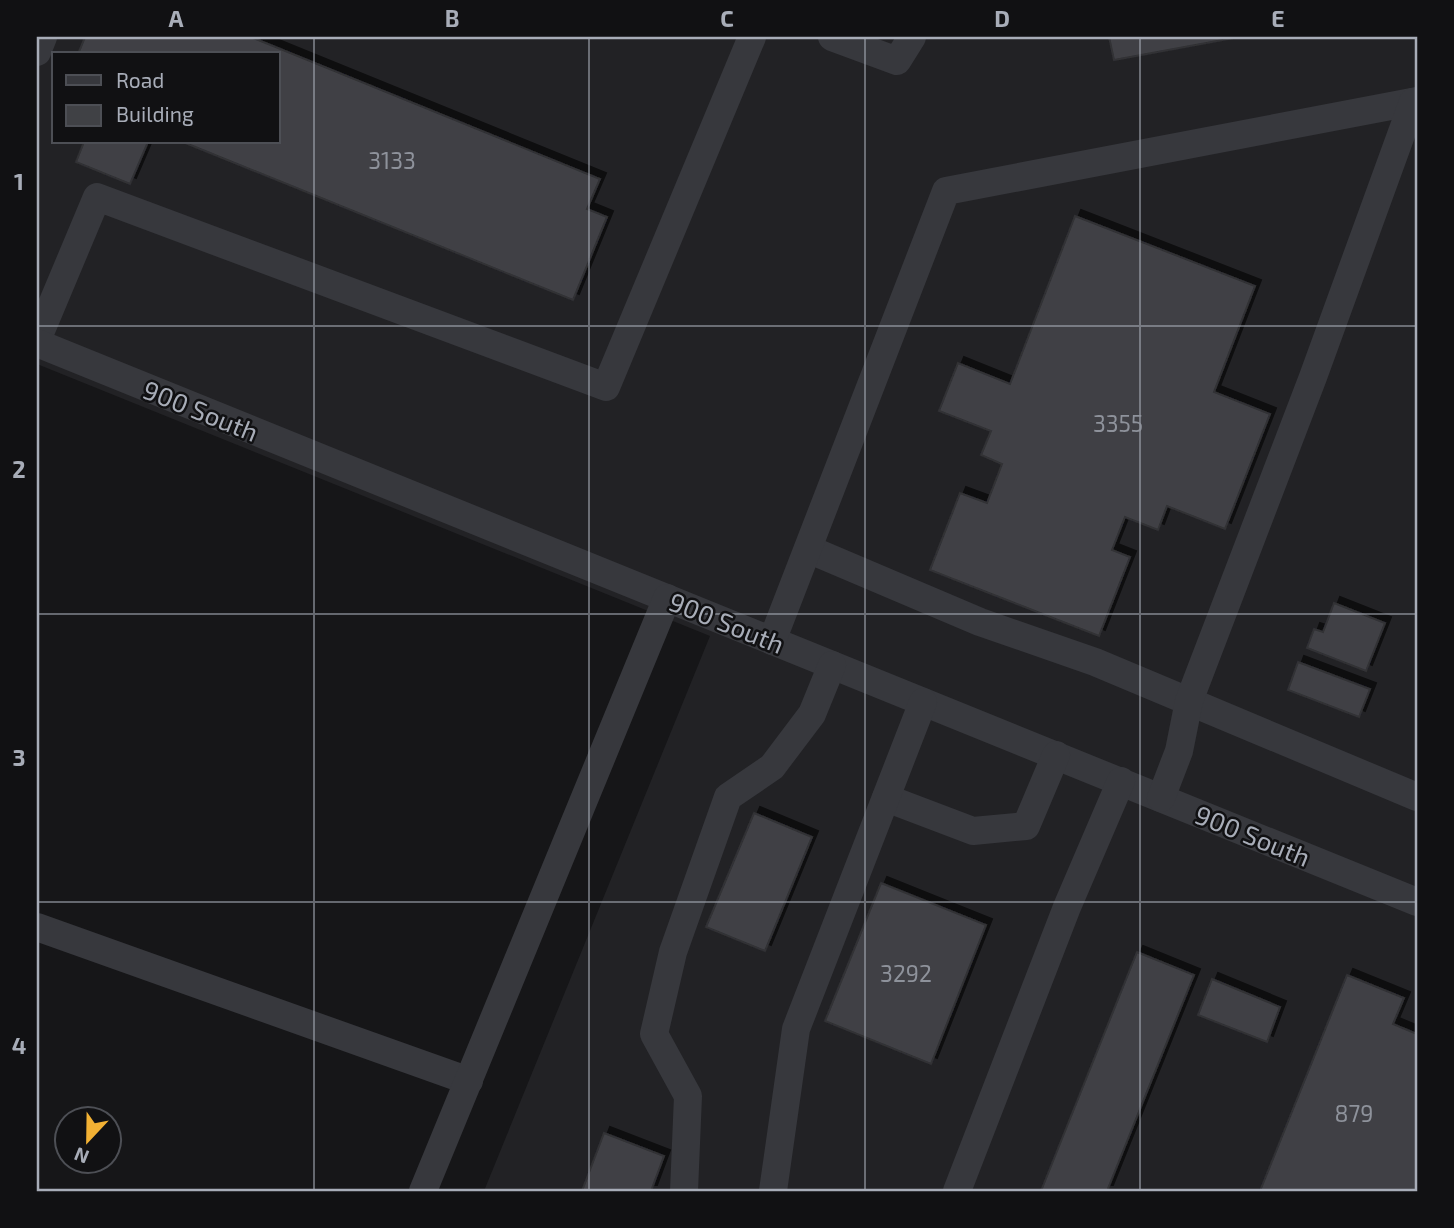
<svg xmlns="http://www.w3.org/2000/svg" width="1454" height="1228" font-family="'Exo 2',sans-serif">
  <style>
    .built { fill: #222225; fill-rule: evenodd }
    .building { fill: #404145; stroke: #303034; stroke-width: 2; filter: url(#shadow) }
    .lines { fill: none; stroke-linecap: round; stroke-linejoin: round }
    .minor { stroke: #37383d; stroke-width: 28 }
    .grid { fill: none; stroke: #a8adb8; stroke-width: 2; stroke-opacity: 0.55 }
    .labels { text-anchor: middle; dominant-baseline: central; stroke-width: 5; stroke-linejoin: round; paint-order: stroke }
    .number-label { font-size: 23px; fill: #8e929b }
    .street-label { font-size: 26px; fill: #a8adb8; stroke: #111113 }
    .neatline { fill: none; stroke: #a8adb8; stroke-width: 2.5 }
    .grid-label { font-size: 23px; text-anchor: middle; font-weight: bold; fill: #a8adb8 }
  </style>
  <defs>
    <filter id="shadow"><feDropShadow dx="6" dy="-6" stdDeviation="0" flood-color="#0009"/></filter>
  </defs>
  <rect width="100%" height="100%" fill="#161618"/>
  <path class="built" d="M 37,37 L 1417,37 L 1417,1191 L 484,1191 L 710,636 L 37,364 ZM 54,54 L 278,54 L 278,142 L 54,142 Z"/>
  <g class="building">
    <path d="M 85,37 L 251,37 L 600,179 L 587,209 L 607,217 L 573,300 L 183,142 L 278,142 L 278,54 L 78,54 Z"/>
    <path d="M 1109,37 L 1239,37 L 1114,60 Z"/>
    <path d="M 84,142 L 148,142 L 130,184 L 76,162 Z"/>
    <path d="M 1075,216 L 1255,286 L 1214,392 L 1270,414 L 1225,529 L 1167,506 L 1158,530 L 1125,517 L 1112,550 L 1130,557 L 1099,636 L 930,570 L 960,493 L 987,503 L 1002,464 L 981,455 L 991,431 L 939,411 L 958,363 L 1010,384 Z"/>
    <path d="M 1334,603 L 1385,623 L 1366,671 L 1307,648 L 1314,629 L 1323,632 Z"/>
    <path d="M 1298,662 L 1370,689 L 1359,717 L 1288,690 Z"/>
    <path d="M 754,813 L 812,837 L 765,951 L 706,927 Z"/>
    <path d="M 881,883 L 986,925 L 931,1064 L 825,1021 Z"/>
    <path d="M 1137,952 L 1194,975 L 1107,1191 L 1041,1191 Z"/>
    <path d="M 1347,975 L 1404,998 L 1393,1024 L 1417,1034 L 1417,1191 L 1260,1191 Z"/>
    <path d="M 1212,979 L 1280,1007 L 1267,1042 L 1198,1015 Z"/>
    <path d="M 604,1133 L 664,1156 L 651,1191 L 582,1191 Z"/>
  </g>
  <g class="lines">
    <g class="minor">
      <path d="M 832,37 L 897,61 L 912,37"/>
      <path d="M 37,52 L 43,37"/>
      <path d="M 37,340 L 97,197 L 606,387 L 752,37"/>
      <path d="M 37,343 L 1417,902"/>
      <path d="M 808,549 L 980,622 L 1095,662 L 1417,797"/>
      <path d="M 772,641 L 946,191 L 1417,101"/>
      <path d="M 886,798 L 973,831 L 1026,826 L 1056,755"/>
      <path d="M 1161,798 L 1179,751 L 1189,701 L 1313,377 L 1413,102"/>
      <path d="M 37,927 L 469,1081"/>
      <path d="M 423,1191 L 667,598"/>
      <path d="M 684,1191 L 688,1096 L 654,1034 L 673,952 L 728,797 L 772,767 L 812,714 L 832,665"/>
      <path d="M 773,1191 L 796,1029 L 923,702"/>
      <path d="M 957,1191 L 1067,907 L 1121,781"/>
    </g>
  </g>
  <path class="grid" d="M 314,37 L 314,1191M 589,37 L 589,1191M 865,37 L 865,1191M 1140,37 L 1140,1191M 37,326 L 1417,326M 37,614 L 1417,614M 37,902 L 1417,902"/>
  <g class="labels">
    <g class="number-label">
      <text x="392" y="160">3133</text>
      <text x="1118" y="423">3355</text>
      <text x="906" y="973">3292</text>
      <text x="1354" y="1113">879</text>
    </g>
    <g class="street-label">
      <text transform="translate(201 410) rotate(22)">900 South</text>
      <text transform="translate(727 622) rotate(22)">900 South</text>
      <text transform="translate(1253 835) rotate(22)">900 South</text>
    </g>
  </g>
  <rect width="1454" height="1228" fill="none" stroke="#111113" stroke-width="77"/>
  <rect x="52" y="52" width="228" height="91" fill="#111113" stroke="#4d4f55" stroke-width="2"/>
  <rect x="66" y="75" width="35" height="10" fill="#37383d" stroke="#4d4f55" stroke-width="2"/>
  <text x="116" y="88" font-size="21" fill="#a8adb8">Road</text>
  <rect x="66" y="105" width="35" height="21" fill="#404145" stroke="#4d4f55" stroke-width="2"/>
  <text x="116" y="122" font-size="21" fill="#a8adb8">Building</text>
  <g transform="translate(88 1140) rotate(202)"><circle r="33" fill="#111113" stroke="#4d4f55" stroke-width="2"/>
  <path d="M0-5L12 26L0 18L-12 26Z" fill="#f2b134"/>
  <text y="-10" font-size="19" font-weight="bold" text-anchor="middle" fill="#a8adb8">N</text>
  </g>
  <rect x="38" y="38" width="1378" height="1152" class="neatline"/>
  <g class="grid-label">
    <text x="176" y="27">A</text>
    <text x="452" y="27">B</text>
    <text x="727" y="27">C</text>
    <text x="1002" y="27">D</text>
    <text x="1278" y="27">E</text>
    <text x="19" y="190">1</text>
    <text x="19" y="478">2</text>
    <text x="19" y="766">3</text>
    <text x="19" y="1054">4</text>
  </g>
</svg>
